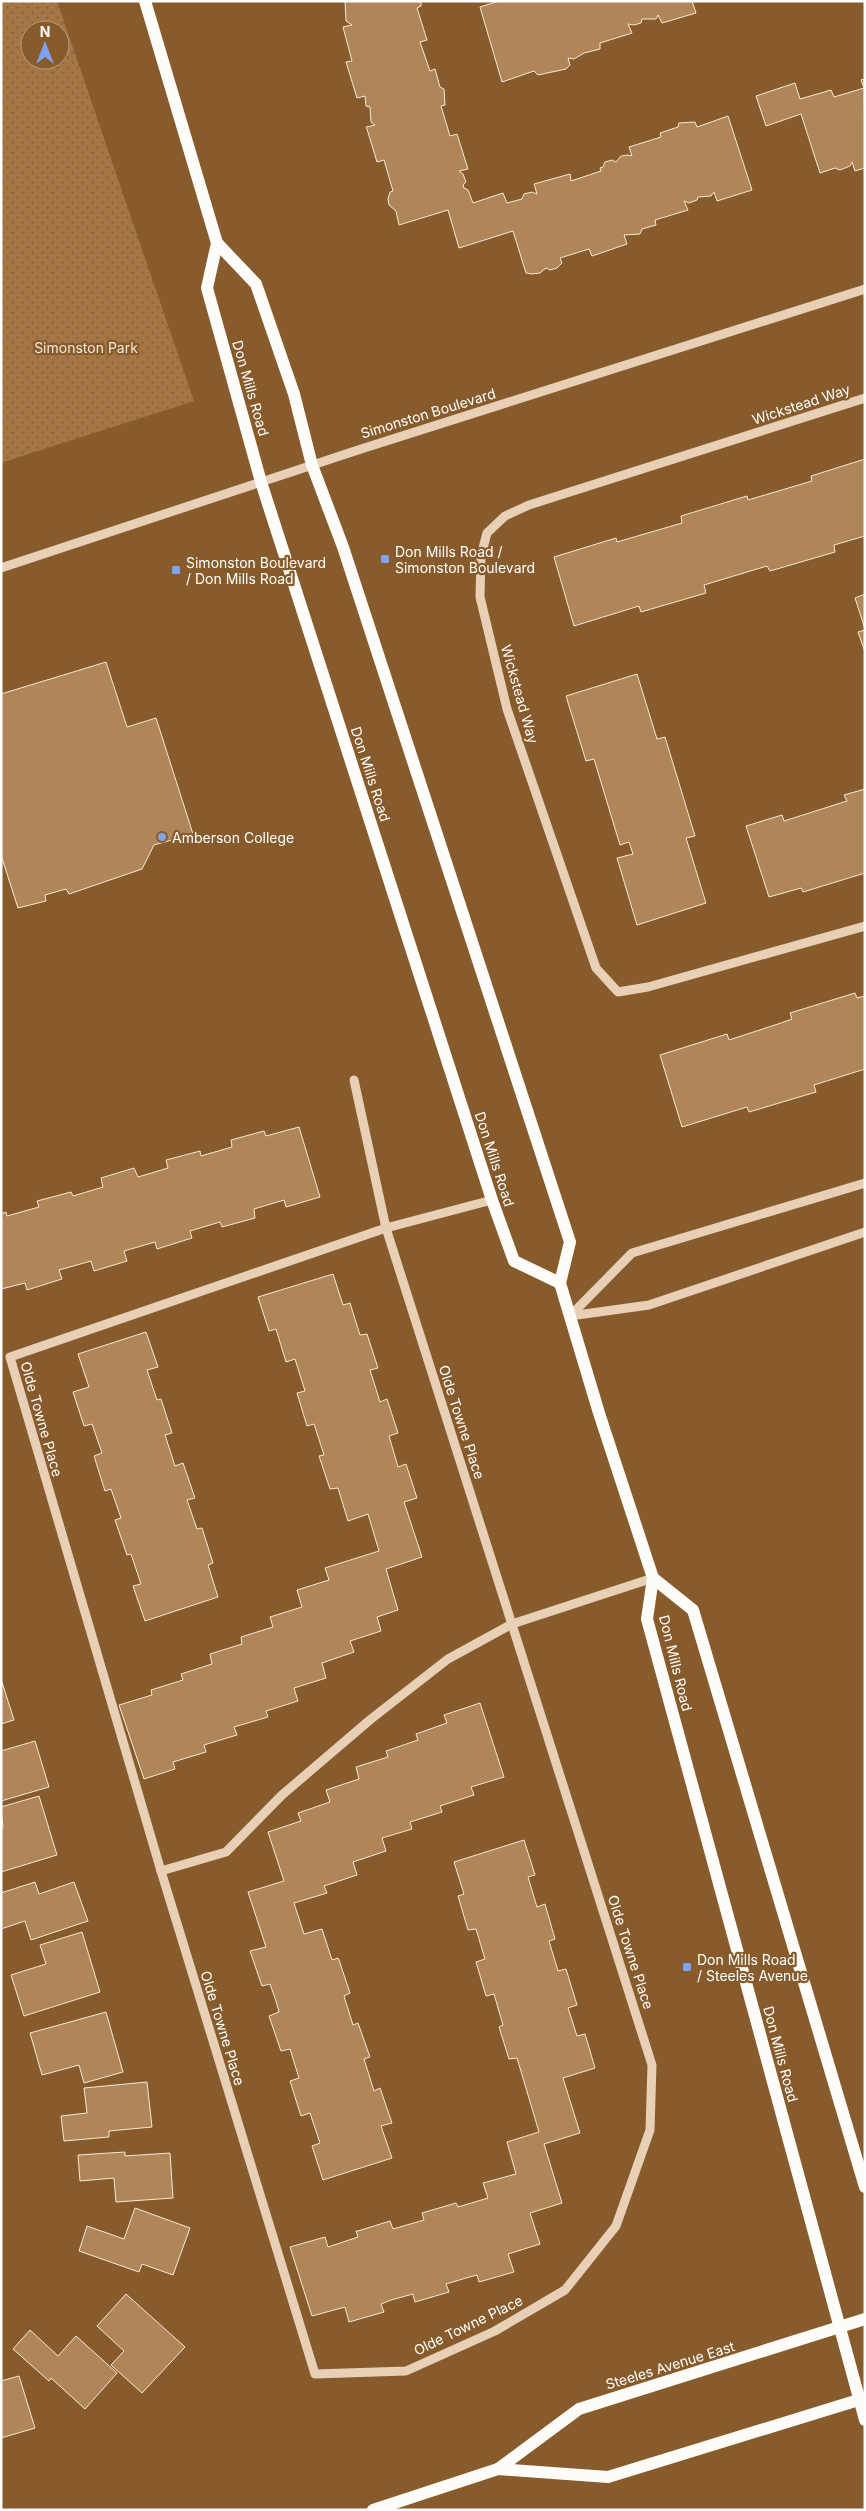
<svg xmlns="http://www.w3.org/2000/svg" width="866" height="2511" font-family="Inter,sans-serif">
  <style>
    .park { fill: url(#park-dots); fill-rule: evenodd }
    .building { fill: #b08557; stroke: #f6e9da }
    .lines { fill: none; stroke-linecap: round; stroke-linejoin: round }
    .minor { stroke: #e8d0b7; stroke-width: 9 }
    .major { stroke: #fefcf9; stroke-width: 12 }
    .poi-dot { fill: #7fa3ee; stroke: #875b2b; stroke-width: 2 }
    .labels { text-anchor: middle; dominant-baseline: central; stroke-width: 4.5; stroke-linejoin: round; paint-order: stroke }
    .park-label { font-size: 14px; fill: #f6e9da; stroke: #875b2b }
    .street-label { font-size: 14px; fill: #fff; stroke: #875b2b }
    .poi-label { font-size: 14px; fill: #fff; stroke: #875b2b; text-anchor: start }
  </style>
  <defs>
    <pattern id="park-dots" width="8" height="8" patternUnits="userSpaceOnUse" patternTransform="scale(1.25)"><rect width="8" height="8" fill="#a57543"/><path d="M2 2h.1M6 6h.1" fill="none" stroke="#7d6347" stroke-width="1.8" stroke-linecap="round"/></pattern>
  </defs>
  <rect width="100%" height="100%" fill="#875b2b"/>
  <path class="park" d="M 1,1 L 57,1 L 194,401 L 1,463 ZM 30,30 L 60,30 L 60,60 L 30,60 Z"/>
  <g class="building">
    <path d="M 345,1 L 421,1 L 421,6 L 417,8 L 427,40 L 420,42 L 430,71 L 435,69 L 440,87 L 444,89 L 445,105 L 441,106 L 450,136 L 457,134 L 468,169 L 459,171 L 463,174 L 466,182 L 463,185 L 464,188 L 468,190 L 473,203 L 503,193 L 507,203 L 522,199 L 524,194 L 532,192 L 537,194 L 534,184 L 570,174 L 571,181 L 601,171 L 600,168 L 603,167 L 605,162 L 612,160 L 616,162 L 621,156 L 628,155 L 632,156 L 629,147 L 661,137 L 660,133 L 678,127 L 679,123 L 695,122 L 697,127 L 728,116 L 752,190 L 717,201 L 714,192 L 711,196 L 698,197 L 697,200 L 689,203 L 684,201 L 688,210 L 655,220 L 656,225 L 642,229 L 640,234 L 624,235 L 627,244 L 592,256 L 589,249 L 560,258 L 562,263 L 557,268 L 550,270 L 546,268 L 540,273 L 532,274 L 526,273 L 513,231 L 459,248 L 448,210 L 399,225 L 396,211 L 389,205 L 388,199 L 390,192 L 393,191 L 384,160 L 377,162 L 367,129 L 366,127 L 375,125 L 371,122 L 370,107 L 366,106 L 365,96 L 357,98 L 346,62 L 352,61 L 343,27 L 352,25 L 346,21 Z"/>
    <path d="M 499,1 L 692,1 L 696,13 L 662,23 L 658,15 L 656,19 L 642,19 L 641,23 L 634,25 L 628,24 L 632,33 L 600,43 L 600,49 L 584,53 L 574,59 L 568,58 L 570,65 L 566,69 L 538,75 L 534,71 L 502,82 L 480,7 Z"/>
    <path d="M 864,79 L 865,168 L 855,171 L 852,162 L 850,166 L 840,170 L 835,168 L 820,173 L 801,114 L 766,126 L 756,96 L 795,83 L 800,99 L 831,90 L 834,97 L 864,88 L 861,80 Z"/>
    <path d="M 865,459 L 865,536 L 834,545 L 835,552 L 770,571 L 767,566 L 704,585 L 706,593 L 641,612 L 639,606 L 574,626 L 554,557 L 616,538 L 617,542 L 682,523 L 681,516 L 747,496 L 748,500 L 812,481 L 811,476 Z"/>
    <path d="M 865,594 L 865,629 L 855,598 Z"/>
    <path d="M 865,630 L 865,652 L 858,632 Z"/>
    <path d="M 106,662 L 127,727 L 156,718 L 193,834 L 154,845 L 142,869 L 69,894 L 66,889 L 45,895 L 46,901 L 18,908 L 1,855 L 1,694 Z"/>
    <path d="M 637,674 L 657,739 L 665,737 L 695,836 L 686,838 L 706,903 L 637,925 L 617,858 L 633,854 L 629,842 L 620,845 L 594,759 L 586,761 L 566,696 Z"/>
    <path d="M 865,789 L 865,873 L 803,892 L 801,888 L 769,897 L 746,826 L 782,815 L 784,821 L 847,801 L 844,795 Z"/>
    <path d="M 855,993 L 857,998 L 865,996 L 865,1069 L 814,1085 L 816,1092 L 749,1112 L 747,1107 L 682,1127 L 660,1055 L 727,1034 L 729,1040 L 778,1024 L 792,1019 L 790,1013 Z"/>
    <path d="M 299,1127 L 320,1197 L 286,1207 L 284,1200 L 254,1209 L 255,1218 L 222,1227 L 220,1222 L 190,1231 L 192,1238 L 157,1249 L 155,1242 L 124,1251 L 127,1261 L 94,1271 L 91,1261 L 59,1270 L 62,1279 L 27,1290 L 25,1283 L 1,1289 L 1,1214 L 6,1212 L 7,1216 L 39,1207 L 37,1201 L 71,1192 L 73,1196 L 103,1187 L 101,1178 L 134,1168 L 138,1177 L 168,1168 L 166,1160 L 200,1151 L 201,1156 L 232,1147 L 231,1140 L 264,1131 L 266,1136 Z"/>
    <path d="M 333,1274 L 343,1305 L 350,1303 L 360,1335 L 367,1334 L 378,1368 L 370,1370 L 376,1389 L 380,1402 L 387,1399 L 398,1433 L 389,1436 L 398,1467 L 406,1464 L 417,1498 L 404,1502 L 422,1557 L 386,1569 L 398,1610 L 377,1617 L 381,1631 L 350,1641 L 354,1652 L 322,1663 L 326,1678 L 294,1688 L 298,1701 L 266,1711 L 268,1717 L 234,1727 L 237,1735 L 204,1745 L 206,1752 L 173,1762 L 175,1769 L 144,1779 L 119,1705 L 152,1695 L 151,1690 L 183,1680 L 181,1674 L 212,1664 L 210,1654 L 242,1644 L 241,1637 L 273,1627 L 270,1617 L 302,1607 L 297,1590 L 329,1580 L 325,1568 L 379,1551 L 368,1514 L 348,1521 L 338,1488 L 330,1489 L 319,1456 L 324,1455 L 314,1424 L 307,1426 L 297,1393 L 305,1391 L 295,1359 L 286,1362 L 276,1329 L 269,1331 L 258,1297 Z"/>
    <path d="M 146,1332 L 158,1367 L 147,1370 L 157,1400 L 161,1399 L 172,1433 L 165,1435 L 175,1466 L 183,1463 L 195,1498 L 187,1500 L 197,1529 L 202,1528 L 213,1563 L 208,1565 L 218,1597 L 145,1621 L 133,1586 L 141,1584 L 131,1554 L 127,1555 L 115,1520 L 121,1518 L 111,1489 L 105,1491 L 94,1456 L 102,1453 L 92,1424 L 84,1426 L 73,1392 L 89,1387 L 78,1354 Z"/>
    <path d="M 1,1679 L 14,1720 L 1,1724 Z"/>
    <path d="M 480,1703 L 504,1777 L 471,1787 L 474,1795 L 440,1806 L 442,1812 L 410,1822 L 412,1829 L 382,1838 L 386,1851 L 353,1862 L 357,1875 L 324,1886 L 327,1893 L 294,1903 L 304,1934 L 322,1929 L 332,1960 L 338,1958 L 339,1960 L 350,1993 L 344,1996 L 353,2025 L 358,2023 L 370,2057 L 364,2059 L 374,2091 L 380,2088 L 392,2123 L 381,2126 L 392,2158 L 323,2180 L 312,2146 L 320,2143 L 310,2113 L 301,2116 L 290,2081 L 299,2078 L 290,2049 L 281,2051 L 269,2016 L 279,2012 L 276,2001 L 270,1984 L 262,1986 L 250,1951 L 266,1947 L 248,1892 L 284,1881 L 268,1832 L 301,1821 L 298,1813 L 330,1802 L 326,1790 L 359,1779 L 356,1767 L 388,1757 L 386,1751 L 418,1740 L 416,1734 L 447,1723 L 444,1715 Z"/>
    <path d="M 35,1741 L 49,1787 L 1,1801 L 1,1751 Z"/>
    <path d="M 39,1796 L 57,1855 L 1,1872 L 1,1829 L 3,1828 L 1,1807 Z"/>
    <path d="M 524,1840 L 535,1875 L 528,1877 L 537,1907 L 545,1904 L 555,1939 L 549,1941 L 558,1971 L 566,1969 L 577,2005 L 568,2008 L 571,2017 L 577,2036 L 585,2034 L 595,2068 L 563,2078 L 580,2133 L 544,2144 L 562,2203 L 530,2213 L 540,2244 L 508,2254 L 514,2272 L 479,2282 L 477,2275 L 466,2278 L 446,2284 L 449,2292 L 415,2302 L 413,2294 L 391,2300 L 381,2304 L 384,2312 L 349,2322 L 345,2307 L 312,2316 L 290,2247 L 325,2237 L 328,2247 L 358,2237 L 356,2231 L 358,2231 L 390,2221 L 393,2229 L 424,2220 L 422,2213 L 456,2203 L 458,2207 L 488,2198 L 483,2183 L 516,2174 L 507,2142 L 539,2132 L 517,2058 L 509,2059 L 499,2027 L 503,2025 L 494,1994 L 486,1996 L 476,1962 L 485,1959 L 476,1929 L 468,1930 L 458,1896 L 464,1894 L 454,1862 Z"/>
    <path d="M 35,1882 L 39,1894 L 74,1882 L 88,1921 L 31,1940 L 25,1921 L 1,1929 L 1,1893 Z"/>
    <path d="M 82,1932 L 100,1992 L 24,2016 L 11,1975 L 46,1964 L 40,1945 Z"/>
    <path d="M 106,2012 L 123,2072 L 84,2083 L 79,2065 L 42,2075 L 30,2033 Z"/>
    <path d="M 147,2082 L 152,2127 L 109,2131 L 109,2137 L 64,2141 L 61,2116 L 87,2113 L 84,2088 Z"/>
    <path d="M 125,2152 L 125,2156 L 170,2153 L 173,2198 L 116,2202 L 114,2178 L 80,2181 L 78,2155 Z"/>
    <path d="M 135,2208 L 190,2228 L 173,2275 L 142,2264 L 139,2272 L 79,2251 L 87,2226 L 124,2239 Z"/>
    <path d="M 126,2294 L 185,2347 L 142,2393 L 111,2365 L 124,2351 L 97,2326 Z"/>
    <path d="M 30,2330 L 58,2356 L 76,2336 L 117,2373 L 85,2409 L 51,2378 L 49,2381 L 13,2349 Z"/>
    <path d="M 19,2376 L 35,2428 L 1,2438 L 1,2381 Z"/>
  </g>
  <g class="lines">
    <g class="minor">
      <path d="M 865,398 L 529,505 L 505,516 L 487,533 L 481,556 L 480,597 L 507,709 L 596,968 L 618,992 L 648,987 L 865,926"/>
      <path d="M 1,568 L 358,450 L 865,289"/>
      <path d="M 354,1080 L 386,1228 L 492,1200"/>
      <path d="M 386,1228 L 652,2065 L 650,2130 L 616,2226 L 565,2290 L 495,2331 L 406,2371 L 315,2374 L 161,1871 L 10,1357 Z"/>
      <path d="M 570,1316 L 632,1253 L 865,1183"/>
      <path d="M 570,1316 L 649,1305 L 865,1232"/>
      <path d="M 161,1871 L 226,1852 L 282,1795 L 371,1719 L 448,1659 L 512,1624 L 653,1578"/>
    </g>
    <g class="major">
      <path d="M 145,1 L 217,243 L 256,284 L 294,394 L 312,465 L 343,547 L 570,1242 L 560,1283 L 599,1413 L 653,1578 L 647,1619 L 865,2420"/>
      <path d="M 217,243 L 207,288 L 261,482 L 492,1200 L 514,1261 L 560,1283"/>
      <path d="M 653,1578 L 693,1610 L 865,2187"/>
      <path d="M 498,2469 L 608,2477 L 865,2398"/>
      <path d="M 373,2510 L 498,2469 L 579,2409 L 865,2319"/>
    </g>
  </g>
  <g class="poi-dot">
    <rect x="380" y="554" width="10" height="10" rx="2.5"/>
    <rect x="171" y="565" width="10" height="10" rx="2.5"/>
    <circle cx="162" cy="837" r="5"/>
    <rect x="682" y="1962" width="10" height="10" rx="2.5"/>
  </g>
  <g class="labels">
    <g class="park-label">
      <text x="86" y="347">Simonston Park</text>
    </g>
    <g class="street-label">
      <text transform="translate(251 388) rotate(74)">Don Mills Road</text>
      <text transform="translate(801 404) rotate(-18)">Wickstead Way</text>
      <text transform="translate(428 413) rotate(-17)">Simonston Boulevard</text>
      <text transform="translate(520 694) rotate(74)">Wickstead Way</text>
      <text transform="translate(371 774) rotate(72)">Don Mills Road</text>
      <text transform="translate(495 1159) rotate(72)">Don Mills Road</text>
      <text transform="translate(42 1419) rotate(74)">Olde Towne Place</text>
      <text transform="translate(462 1422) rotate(72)">Olde Towne Place</text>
      <text transform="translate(676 1663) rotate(76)">Don Mills Road</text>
      <text transform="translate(631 1952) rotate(72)">Olde Towne Place</text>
      <text transform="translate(223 2028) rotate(73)">Olde Towne Place</text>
      <text transform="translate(781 2054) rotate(75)">Don Mills Road</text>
      <text transform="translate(468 2325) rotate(-26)">Olde Towne Place</text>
      <text transform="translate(670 2365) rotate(-17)">Steeles Avenue East</text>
    </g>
    <g class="poi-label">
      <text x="395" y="551">Don Mills Road /<tspan x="395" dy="16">Simonston Boulevard</tspan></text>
      <text x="186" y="562">Simonston Boulevard<tspan x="186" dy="16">/ Don Mills Road</tspan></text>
      <text x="172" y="837">Amberson College</text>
      <text x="697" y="1959">Don Mills Road<tspan x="697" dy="16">/ Steeles Avenue</tspan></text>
    </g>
  </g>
  <rect width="866" height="2511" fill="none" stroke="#ffffff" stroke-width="5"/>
  <g transform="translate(45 45)"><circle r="24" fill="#875b2b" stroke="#b79d80"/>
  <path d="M0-4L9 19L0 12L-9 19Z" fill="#7fa3ee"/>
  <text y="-8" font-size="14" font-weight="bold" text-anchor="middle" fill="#ffffff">N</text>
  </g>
</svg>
